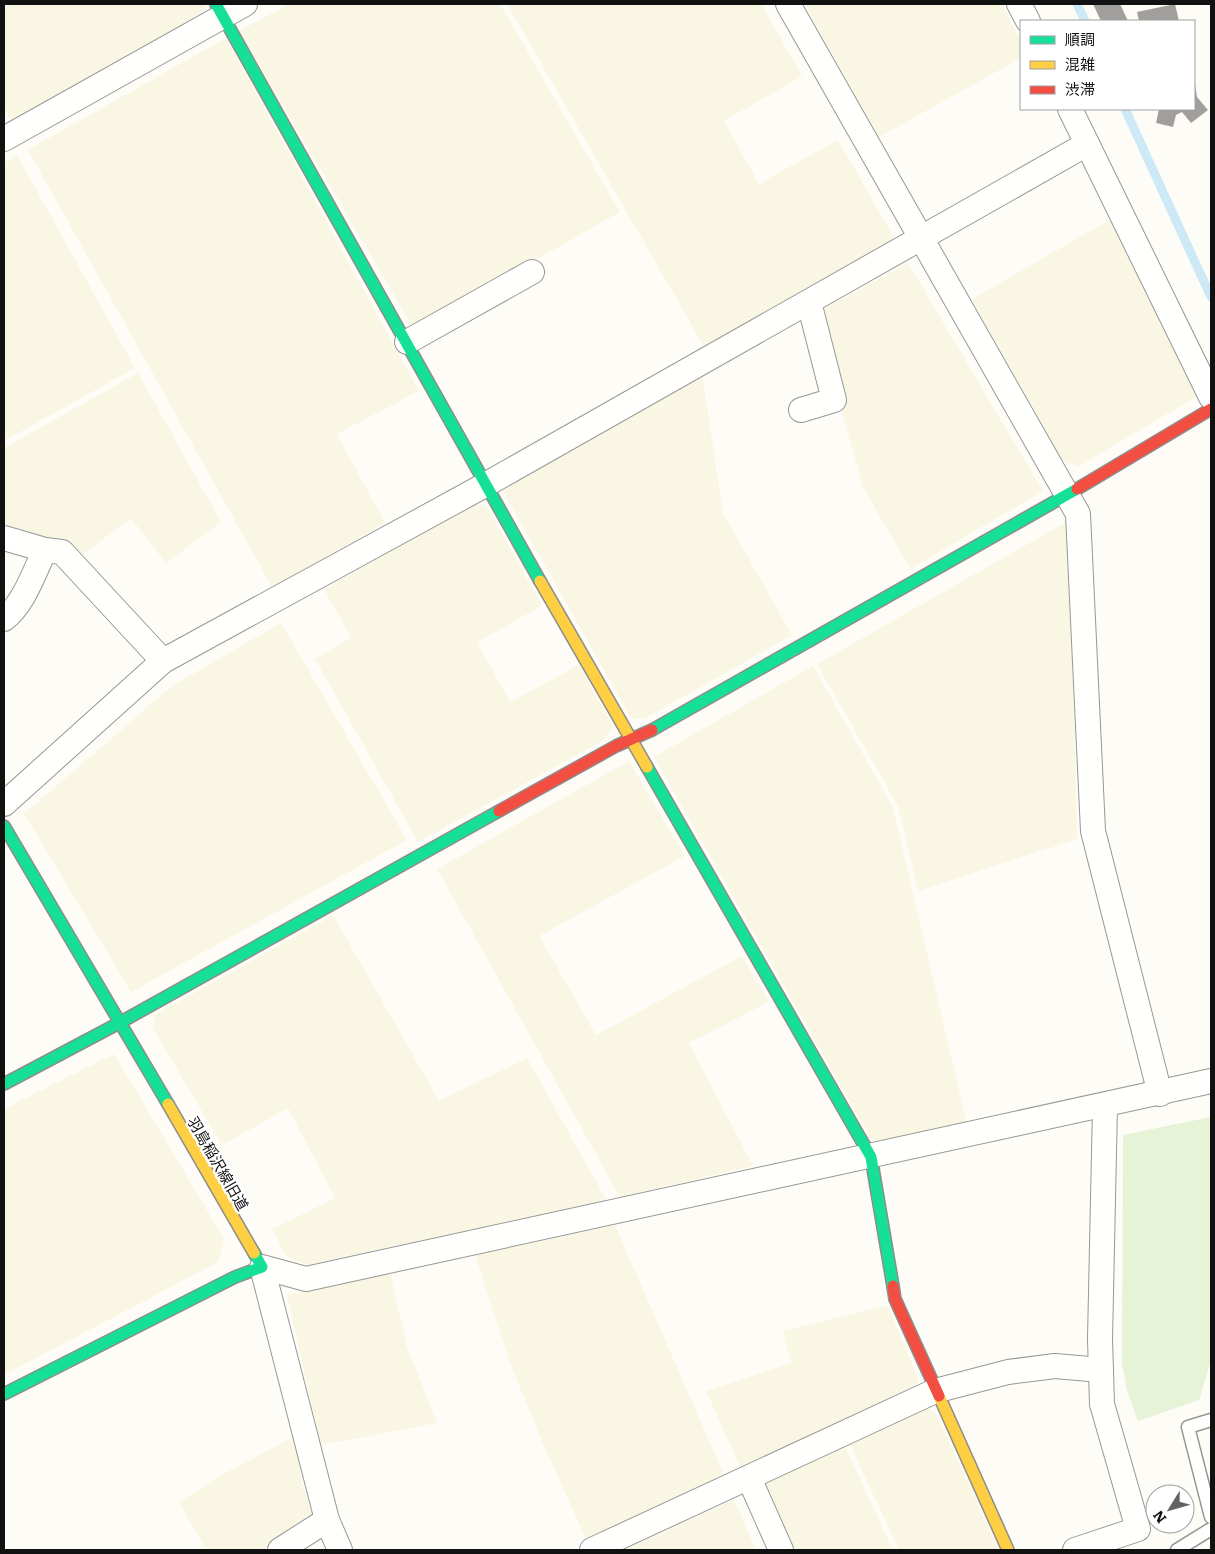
<svg xmlns="http://www.w3.org/2000/svg" width="1215" height="1554" font-family="Literata,'Noto Sans JP',serif">
  <style>
    .farmland { fill: #f9f7e4 }
    .green { fill: #e7f3d7 }
    .lines { fill: none; stroke-linecap: round; stroke-linejoin: round }
    .stream { stroke: #cde8f7; stroke-width: 9 }
    .building { fill: #a19f9c }
    .lane-casing { stroke: #979795; stroke-width: 15 }
    .street-casing { stroke: #979795; stroke-width: 26 }
    .fast-casing { stroke: #8e8d8b; stroke-width: 14 }
    .slow-casing { stroke: #8e8d8b; stroke-width: 14 }
    .jam-casing { stroke: #8e8d8b; stroke-width: 14 }
    .lane { stroke: #fffffe; stroke-width: 12 }
    .street { stroke: #fffffe; stroke-width: 24 }
    .fast { stroke: #16e098; stroke-width: 11 }
    .slow { stroke: #ffcf43; stroke-width: 11 }
    .jam { stroke: #f24e42; stroke-width: 11 }
    .labels { text-anchor: middle; dominant-baseline: central; stroke-width: 5; stroke-linejoin: round; paint-order: stroke }
    .street-label { font-size: 15px; fill: #111; stroke: #fff }
  </style>
  <rect width="100%" height="100%" fill="#fdfcf7"/>
  <g class="farmland">
    <path d="M 4,4 L 204,4 L 206,6 L 196,19 L 12,123 L 4,108 Z"/>
    <path d="M 289,4 L 500,4 L 620,212 L 414,329 L 239,31 Z"/>
    <path d="M 507,4 L 761,4 L 802,76 L 724,121 L 759,184 L 838,140 L 896,241 L 706,350 Z"/>
    <path d="M 804,4 L 1002,4 L 1021,41 L 1021,58 L 879,137 Z"/>
    <path d="M 226,38 L 419,391 L 337,434 L 385,523 L 272,587 L 28,150 Z"/>
    <path d="M 17,155 L 135,368 L 4,441 L 4,163 Z"/>
    <path d="M 1113,218 L 1201,394 L 1079,466 L 1063,461 L 972,299 Z"/>
    <path d="M 908,263 L 1043,491 L 910,569 L 863,487 L 815,314 Z"/>
    <path d="M 138,373 L 221,522 L 166,563 L 131,518 L 82,555 L 72,546 L 4,529 L 4,448 Z"/>
    <path d="M 697,374 L 703,379 L 723,513 L 792,635 L 644,719 L 631,718 L 505,495 L 503,483 Z"/>
    <path d="M 477,504 L 488,508 L 542,606 L 477,642 L 510,702 L 579,665 L 613,726 L 604,740 L 418,842 L 315,659 L 351,638 L 324,589 Z"/>
    <path d="M 1070,520 L 1077,839 L 918,891 L 898,806 L 817,664 Z"/>
    <path d="M 281,623 L 407,840 L 131,992 L 24,814 L 172,686 Z"/>
    <path d="M 813,666 L 893,807 L 967,1125 L 885,1146 L 871,1139 L 654,757 Z"/>
    <path d="M 629,761 L 685,856 L 539,936 L 596,1035 L 742,956 L 769,1002 L 689,1043 L 753,1166 L 620,1197 L 437,869 Z"/>
    <path d="M 333,915 L 439,1101 L 527,1058 L 607,1201 L 306,1265 L 286,1256 L 272,1229 L 335,1198 L 288,1108 L 222,1145 L 153,1029 L 155,1015 Z"/>
    <path d="M 114,1054 L 224,1239 L 218,1262 L 4,1375 L 4,1109 Z"/>
    <path d="M 615,1225 L 725,1477 L 586,1539 L 543,1444 L 510,1363 L 475,1255 Z"/>
    <path d="M 390,1272 L 407,1347 L 437,1423 L 321,1445 L 287,1295 Z"/>
    <path d="M 888,1305 L 918,1379 L 913,1390 L 741,1469 L 706,1391 L 791,1363 L 783,1331 Z"/>
    <path d="M 924,1407 L 936,1413 L 999,1550 L 899,1550 L 849,1442 Z"/>
    <path d="M 295,1436 L 302,1484 L 314,1519 L 264,1550 L 206,1550 L 179,1502 L 222,1475 Z"/>
    <path d="M 844,1444 L 893,1550 L 792,1550 L 762,1482 Z"/>
    <path d="M 734,1500 L 756,1550 L 626,1550 Z"/>
  </g>
  <path class="green" d="M 1211,1117 L 1211,1360 L 1199,1400 L 1138,1421 L 1127,1391 L 1122,1363 L 1123,1135 Z"/>
  <g class="lines">
    <g class="stream">
      <path d="M 1077,4 L 1085,21"/>
      <path d="M 1125,109 L 1211,297"/>
    </g>
  </g>
  <g class="building">
    <path d="M 1093,4 L 1120,4 L 1128,21 L 1101,21 Z"/>
    <path d="M 1175,4 L 1179,21 L 1139,21 L 1137,12 Z"/>
    <path d="M 1195,84 L 1197,97 L 1208,110 L 1191,123 L 1182,112 L 1176,115 L 1173,127 L 1156,123 L 1159,109 L 1194,109 Z"/>
  </g>
  <g class="lines">
    <g class="lane-casing">
      <g id="lane">
        <path d="M 1211,1420 L 1188,1427 L 1211,1517"/>
        <path d="M 1177,1550 L 1211,1529"/>
      </g>
    </g>
    <g class="street-casing">
      <g id="street">
        <path d="M 788,4 L 1078,514 L 1093,831 L 1160,1094"/>
        <path d="M 1019,4 L 1028,21"/>
        <path d="M 1070,109 L 1211,397"/>
        <path d="M 4,139 L 245,4"/>
        <path d="M 407,342 L 532,272"/>
        <path d="M 801,410 L 834,400 L 809,302"/>
        <path d="M 4,538 L 45,550 L 62,552 L 163,661"/>
        <path d="M 4,619 C 24,604 34,572 45,550"/>
        <path d="M 4,804 L 163,661 L 485,485 L 1087,144"/>
        <path d="M 749,1478 L 781,1550"/>
        <path d="M 280,1550 L 327,1520"/>
        <path d="M 340,1550 L 327,1520 L 262,1267 L 306,1279 L 1211,1081"/>
        <path d="M 592,1550 L 935,1391 L 1008,1372 L 1055,1366 L 1101,1370"/>
        <path d="M 1075,1550 L 1138,1529 L 1102,1404 L 1100,1339 L 1105,1106"/>
      </g>
    </g>
    <g class="fast-casing">
      <g id="fast">
        <path d="M 216,4 L 540,581"/>
        <path d="M 652,730 L 1077,489"/>
        <path d="M 647,767 L 871,1157 L 893,1286"/>
        <path d="M 4,826 L 168,1104"/>
        <path d="M 4,1084 L 121,1022 L 499,811"/>
        <path d="M 4,1394 L 235,1277 L 262,1267 L 254,1253"/>
      </g>
    </g>
    <g class="slow-casing">
      <g id="slow">
        <path d="M 540,581 L 647,767"/>
        <path d="M 168,1104 L 254,1253"/>
        <path d="M 939,1396 L 1008,1550"/>
      </g>
    </g>
    <g class="jam-casing">
      <g id="jam">
        <path d="M 1077,489 L 1211,409"/>
        <path d="M 499,811 L 616,746 L 652,730"/>
        <path d="M 893,1286 L 895,1299 L 939,1396"/>
      </g>
    </g>
    <use href="#lane" class="lane"/>
    <use href="#street" class="street"/>
    <use href="#fast" class="fast"/>
    <use href="#slow" class="slow"/>
    <use href="#jam" class="jam"/>
  </g>
  <g class="labels">
    <g class="street-label">
      <text transform="translate(219 1163) rotate(60)">羽島稲沢線旧道</text>
    </g>
  </g>
  <rect width="1215" height="1554" fill="none" stroke="#111111" stroke-width="10"/>
  <rect x="1020" y="20" width="175" height="90" fill="#ffffff" stroke="#a0a0a0"/>
  <rect x="1030" y="36" width="25" height="8" fill="#16e098" stroke="#a0a0a0"/>
  <text x="1065" y="45" font-size="15" fill="#111111">順調</text>
  <rect x="1030" y="61" width="25" height="8" fill="#ffcf43" stroke="#a0a0a0"/>
  <text x="1065" y="70" font-size="15" fill="#111111">混雑</text>
  <rect x="1030" y="86" width="25" height="8" fill="#f24e42" stroke="#a0a0a0"/>
  <text x="1065" y="95" font-size="15" fill="#111111">渋滞</text>
  <g transform="translate(1170 1509) rotate(233)"><circle r="24" fill="#ffffff" stroke="#a0a0a0"/>
  <path d="M0-4L9 19L0 12L-9 19Z" fill="#646362"/>
  <text y="-8" font-size="14" font-weight="bold" text-anchor="middle" fill="#111111">N</text>
  </g>
</svg>
